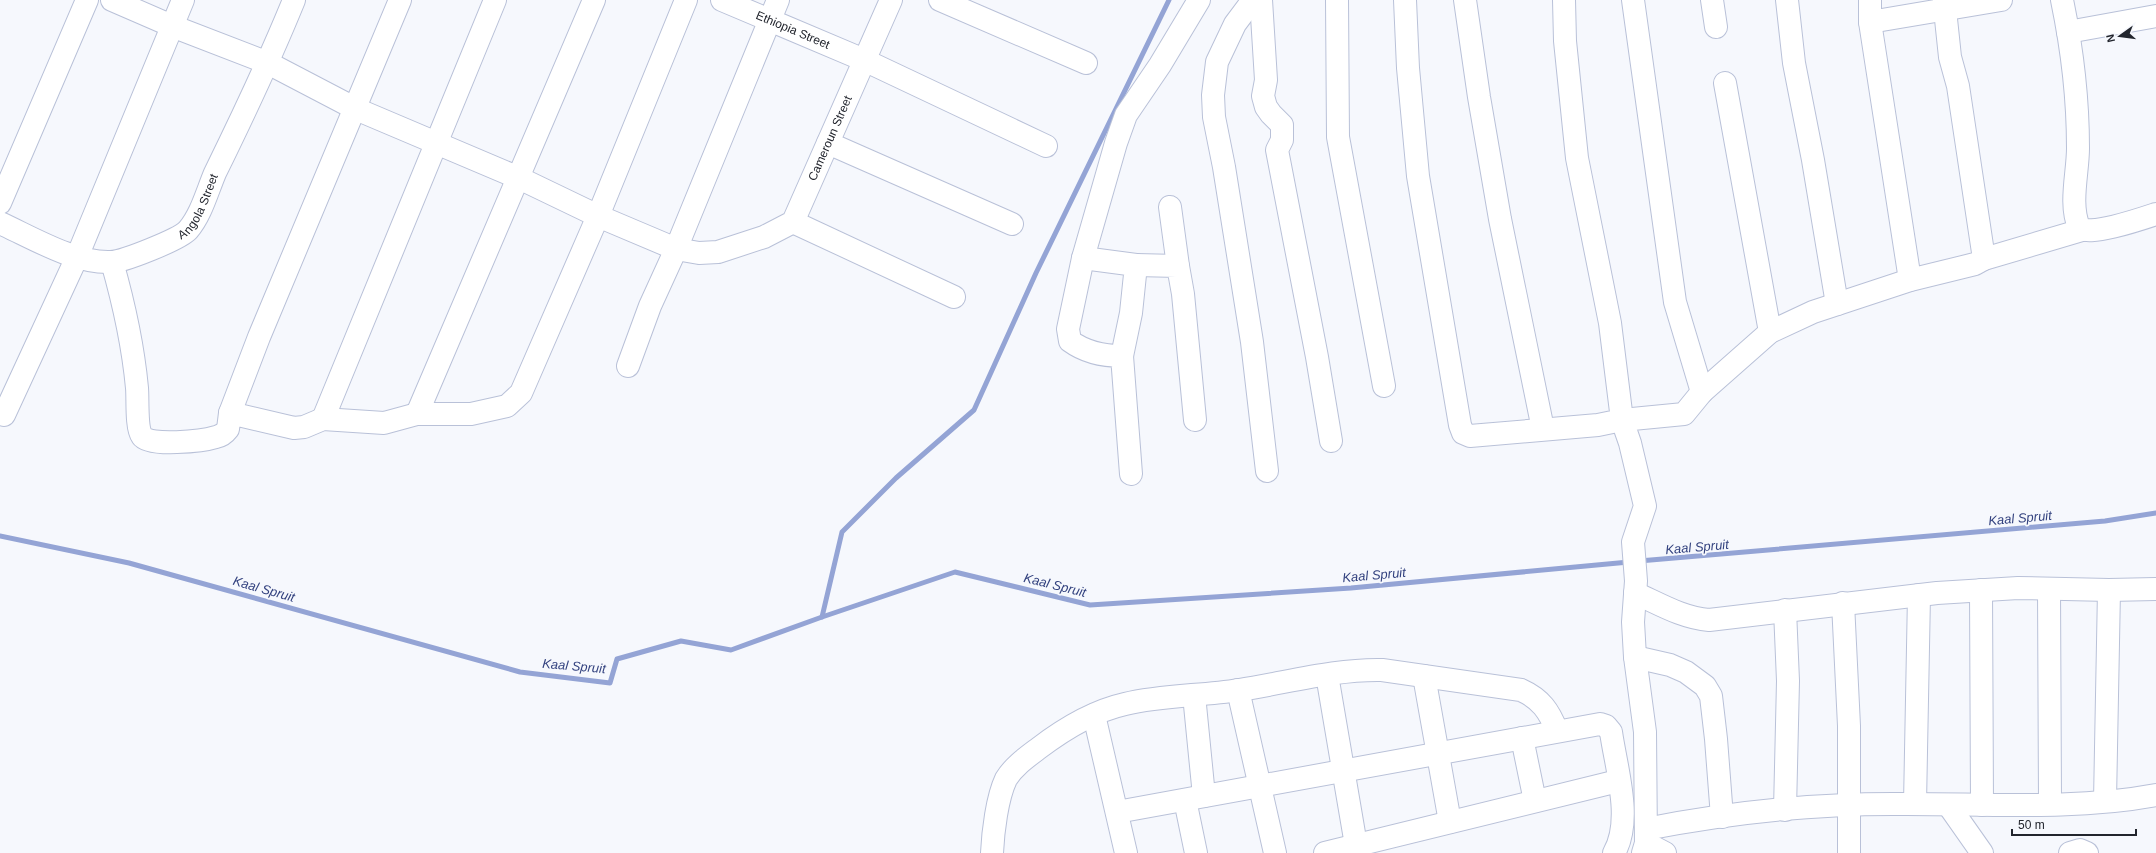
<svg xmlns="http://www.w3.org/2000/svg" width="2156" height="853" font-family="Arial,sans-serif">
  <style>
    .lines { fill: none; stroke-linecap: round; stroke-linejoin: round }
    .stream { stroke: #94a4d5; stroke-width: 5 }
    .minor-casing { stroke: #b9c1d8; stroke-width: 24 }
    .minor { stroke: #fff; stroke-width: 22 }
    .labels { text-anchor: middle; dominant-baseline: central; stroke-width: 3.5; stroke-linejoin: round; paint-order: stroke }
    .street-label { font-size: 12px; fill: #22252d; stroke: #f6f8fd }
    .water-label { font-size: 13px; font-style: italic; fill: #33427f; stroke: #f6f8fd }
  </style>
  <rect width="100%" height="100%" fill="#f6f8fd"/>
  <g class="lines">
    <g class="stream">
      <path d="M 0,536 L 129,563 L 520,672 L 610,683 L 617,659 L 681,641 L 731,650 L 822,617 L 955,572 L 1090,605 L 1351,588 L 1629,562"/>
      <path d="M 1639,561 L 2105,521 L 2156,513"/>
      <path d="M 822,617 L 842,532 L 896,478 L 974,410 L 1036,273 L 1169,0"/>
    </g>
    <g class="minor-casing">
      <g id="minor">
        <path id="s1" d="M 112,0 L 172,26 L 268,63 L 356,109 L 519,178 L 598,216 L 676,249 L 699,253 L 718,252 L 764,237 L 793,222 L 891,0"/>
        <path id="s2" d="M 722,0 L 864,60 L 1046,146"/>
        <path d="M 940,0 L 1086,63"/>
        <path d="M 1253,0 L 1235,24 L 1217,62 L 1213,95 L 1214,117 L 1224,167 L 1252,342 L 1267,471"/>
        <path d="M 1261,0 L 1266,80 L 1263,96 L 1266,107 L 1271,114 L 1282,125 L 1282,140 L 1277,150 L 1317,357 L 1331,441"/>
        <path d="M 1337,0 L 1338,137 L 1384,386"/>
        <path d="M 1405,0 L 1408,68 L 1418,176 L 1460,425 L 1463,433 L 1470,436 L 1598,425 L 1622,420 L 1610,323 L 1577,158 L 1565,41 L 1564,0"/>
        <path d="M 1465,0 L 1479,97 L 1500,219 L 1543,429"/>
        <path d="M 1633,0 L 1675,302 L 1702,392"/>
        <path d="M 1712,0 L 1716,27"/>
        <path d="M 1787,0 L 1794,63 L 1813,160 L 1837,304"/>
        <path d="M 1870,0 L 1870,22 L 1910,280"/>
        <path d="M 2062,0 C 2072,48 2078,99 2078,148 C 2078,173 2069,204 2079,227 C 2086,238 2144,218 2156,214"/>
        <path d="M 1870,22 L 2001,0"/>
        <path d="M 2068,32 L 2156,16"/>
        <path d="M 1725,83 L 1770,332"/>
        <path d="M 828,143 L 1012,224"/>
        <path d="M 0,203 L 87,0"/>
        <path d="M 1170,207 L 1178,266"/>
        <path d="M 793,222 L 954,297"/>
        <path id="s3" d="M 0,223 C 33,238 74,263 110,262 C 123,262 180,239 188,230 C 201,215 207,192 215,173 C 243,116 270,59 294,0"/>
        <path d="M 1083,258 L 1136,265 L 1131,313 L 1122,356"/>
        <path d="M 1984,259 L 2082,230"/>
        <path d="M 112,262 C 124,304 133,345 137,388 C 138,398 136,428 142,436 C 149,447 203,441 216,437 C 221,436 225,433 228,429 L 230,413 L 294,428 L 304,427 L 323,419 L 384,423 L 417,414 L 471,414 L 507,406 L 521,393 L 598,216 L 686,0"/>
        <path d="M 1136,265 L 1178,266 L 1183,294 L 1195,420"/>
        <path d="M 628,366 L 650,306 L 676,249 L 778,0"/>
        <path d="M 230,413 L 259,337 L 400,0"/>
        <path d="M 417,414 L 594,0"/>
        <path d="M 4,415 L 77,257 L 183,0"/>
        <path d="M 323,419 L 495,0"/>
        <path d="M 1131,474 L 1122,356 C 1104,356 1085,352 1070,341 L 1068,329 L 1083,258 L 1116,143 L 1126,115 L 1160,65 L 1199,0"/>
        <path d="M 2049,589 L 2050,803"/>
        <path d="M 1981,590 L 1982,805"/>
        <path d="M 1635,593 C 1658,603 1682,618 1709,620 L 1937,593 L 2018,588 L 2109,590 L 2156,589"/>
        <path d="M 1843,603 L 1849,726 L 1849,853"/>
        <path d="M 1635,657 L 1670,665 L 1686,672 L 1705,686 L 1711,696 L 1716,739 L 1722,817"/>
        <path d="M 1327,675 L 1356,845"/>
        <path d="M 1424,676 L 1450,822"/>
        <path d="M 1238,690 L 1275,853"/>
        <path d="M 1194,695 L 1204,796"/>
        <path d="M 1094,715 L 1126,853"/>
        <path d="M 1522,738 L 1535,801"/>
        <path d="M 1185,800 L 1196,853"/>
        <path d="M 2105,801 L 2109,590"/>
        <path d="M 1915,804 L 1919,595"/>
        <path d="M 1949,806 L 1982,853"/>
        <path d="M 1785,810 L 1788,681 L 1785,610"/>
        <path d="M 1117,812 L 1600,724 L 1606,726 L 1611,732 C 1616,768 1633,820 1614,853"/>
        <path d="M 1646,829 C 1727,813 1811,804 1893,804 C 1979,803 2071,811 2156,795"/>
        <path d="M 1646,843 L 1645,732 L 1635,657 L 1633,622 L 1636,581 L 1633,542 L 1645,506 L 1630,443 L 1622,420 L 1684,414 L 1702,392 L 1770,332 L 1813,312 L 1910,280 L 1975,264 L 1984,259 L 1958,86 L 1950,57 L 1944,0"/>
        <path d="M 992,853 C 993,832 997,798 1006,779 C 1014,766 1027,757 1039,748 C 1064,729 1094,711 1125,704 C 1162,695 1201,696 1239,690 C 1286,683 1334,669 1382,670 L 1521,690 C 1541,699 1549,711 1557,731"/>
        <path d="M 1325,853 L 1618,781"/>
        <path d="M 1643,853 L 1646,843 L 1665,853"/>
        <path d="M 2070,853 L 2080,850 L 2087,853"/>
      </g>
    </g>
    <use href="#minor" class="minor"/>
  </g>
  <g class="labels">
    <g class="street-label">
      <text stroke="none"><textPath href="#s2" startOffset="77">Ethiopia Street</textPath></text>
      <text stroke="none"><textPath href="#s1" startOffset="832">Cameroun Street</textPath></text>
      <text stroke="none"><textPath href="#s3" startOffset="228">Angola Street</textPath></text>
    </g>
    <g class="water-label">
      <text transform="translate(2020 518) rotate(-5)">Kaal Spruit</text>
      <text transform="translate(1697 547) rotate(-5)">Kaal Spruit</text>
      <text transform="translate(1374 575) rotate(-5)">Kaal Spruit</text>
      <text transform="translate(1055 585) rotate(14)">Kaal Spruit</text>
      <text transform="translate(264 589) rotate(16)">Kaal Spruit</text>
      <text transform="translate(574 666) rotate(5)">Kaal Spruit</text>
    </g>
  </g>
  <g transform="translate(2120 36) rotate(256)" stroke="#f6f8fd" stroke-width="3" paint-order="stroke">
  <path d="M0-3L7 15L0 10L-7 15Z" fill="#22252d"/>
  <text y="-6" font-size="11" font-weight="bold" text-anchor="middle" fill="#22252d">N</text>
  </g>
  <path d="M2012 829v6h124v-6" fill="none" stroke="#22252d" stroke-width="2"/>
  <text x="2018" y="829" font-size="12" fill="#22252d" stroke="#f6f8fd" stroke-width="3" paint-order="stroke">50 m</text>
</svg>
